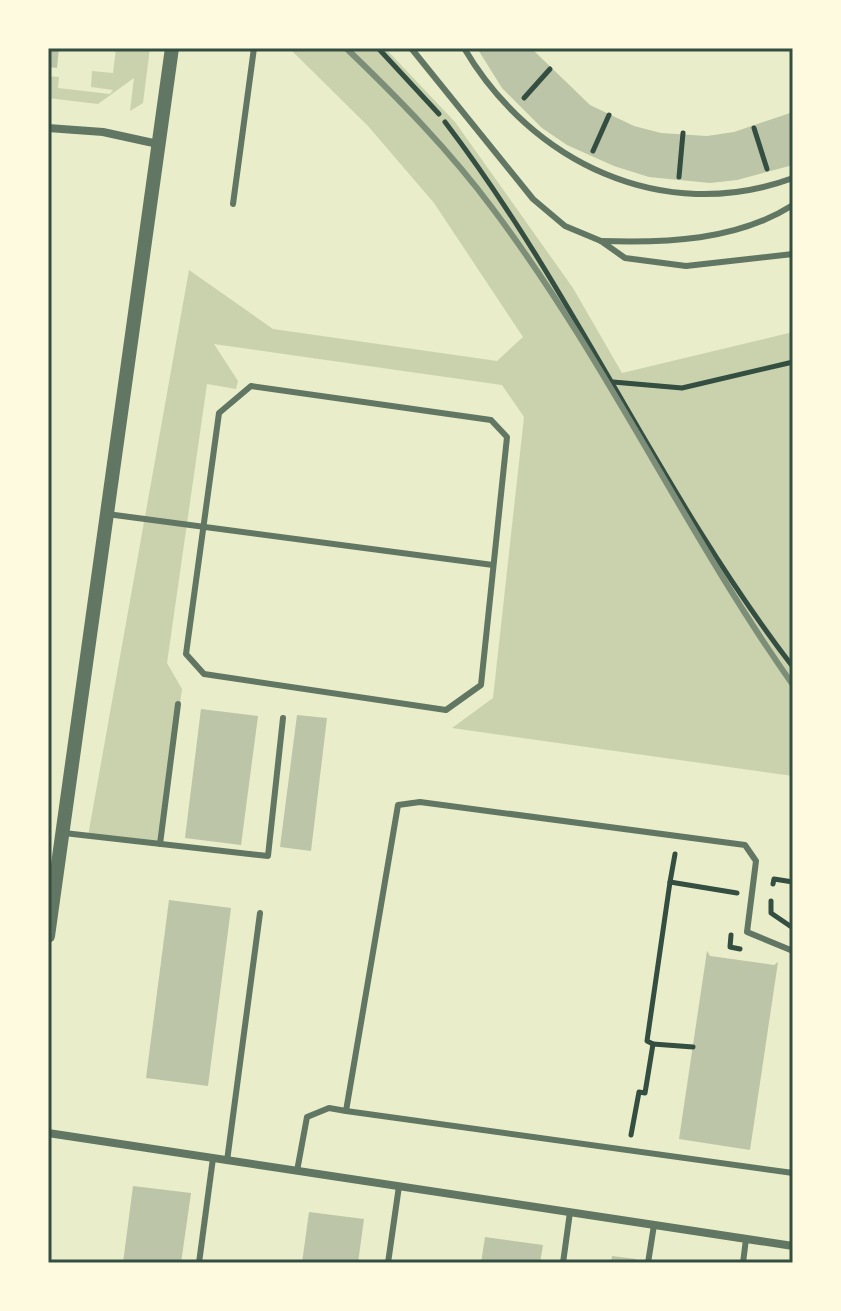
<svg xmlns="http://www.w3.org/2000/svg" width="841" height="1311" font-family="'DejaVu Sans',sans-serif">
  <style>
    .green { fill: #cad2ad }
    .building { fill: #bcc5a7 }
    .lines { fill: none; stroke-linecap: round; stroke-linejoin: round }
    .path { stroke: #344e41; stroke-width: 5 }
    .service { stroke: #617663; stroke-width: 6 }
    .minor { stroke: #617663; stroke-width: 8 }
    .tertiary { stroke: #617663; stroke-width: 14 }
    .rail { stroke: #7c8e77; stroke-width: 6 }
    .neatline { fill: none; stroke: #344e41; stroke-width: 3 }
  </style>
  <rect width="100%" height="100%" fill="#e9edc9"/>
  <g class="green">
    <path d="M 116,48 L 150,48 L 143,103 L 130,111 L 134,78 L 98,104 L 48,98 L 48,76 L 59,77 L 58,88 L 110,94 L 113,90 L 91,87 L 92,71 L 113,73 Z"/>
    <path d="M 289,48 L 385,48 L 455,122 L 573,288 L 622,373 L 793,332 L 793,776 L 452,728 L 493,698 L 524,417 L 502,385 L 214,344 L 238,381 L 236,389 L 207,384 L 167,663 L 182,689 L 160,844 L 88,836 L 189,270 L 273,329 L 497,361 L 523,337 L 434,203 L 368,126 Z"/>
  </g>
  <g class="building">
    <path d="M 48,48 L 59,48 L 57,68 L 48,67 Z"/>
    <path d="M 477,48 L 531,48 L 590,105 L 634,126 L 661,133 L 707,136 L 734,132 L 793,112 L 793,165 L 737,180 L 710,183 L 649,177 L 614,166 L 567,145 L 542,128 L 502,88 Z"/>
    <path d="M 201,709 L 258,716 L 241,845 L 185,838 Z"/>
    <path d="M 297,715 L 327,718 L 311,851 L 280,847 Z"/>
    <path d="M 169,900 L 231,908 L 208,1086 L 146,1078 Z"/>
    <path d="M 707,951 L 710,956 L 774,965 L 778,962 L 750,1150 L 679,1139 Z"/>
    <path d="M 133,1186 L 191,1193 L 181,1263 L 123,1263 Z"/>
    <path d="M 309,1212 L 364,1219 L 358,1263 L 302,1263 Z"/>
    <path d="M 485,1237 L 543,1245 L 540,1263 L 481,1263 Z"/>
    <path d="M 612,1256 L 636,1259 L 635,1263 L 611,1263 Z"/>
  </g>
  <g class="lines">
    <g class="path">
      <path d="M 378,48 L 439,114"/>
      <path d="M 524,98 L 550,69"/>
      <path d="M 445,122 C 576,293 661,496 793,667"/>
      <path d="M 754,128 L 767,169"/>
      <path d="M 593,151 L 609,115"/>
      <path d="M 679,177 L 683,133"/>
      <path d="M 613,382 L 682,388 L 793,362"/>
      <path d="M 670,882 L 675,854"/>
      <path d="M 773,884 L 774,879 L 793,882"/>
      <path d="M 771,901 L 771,913 L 793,928"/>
      <path d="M 731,935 L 730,947 L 740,949"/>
      <path d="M 653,1044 L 693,1047"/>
      <path d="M 631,1135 L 639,1092 L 645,1093 L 653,1044 L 647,1041 L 670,882 L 737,893"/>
    </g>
    <g class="service">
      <path d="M 411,48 L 533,199 L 565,226 L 601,241 L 625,258 L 686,266 L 793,254"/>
      <path d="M 464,48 C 531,162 663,226 793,178"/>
      <path d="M 233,204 L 254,48"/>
      <path d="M 601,241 C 666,243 736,241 793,205"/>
      <path d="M 251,386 L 491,420 L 507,437 L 481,685 L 446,710 L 204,674 L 186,654 L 219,413 Z"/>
      <path d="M 107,514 L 493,565"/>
      <path d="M 64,833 L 268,856 L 283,718"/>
      <path d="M 160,844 L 178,704"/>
      <path d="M 346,1111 L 793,1173"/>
      <path d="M 227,1161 L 260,913"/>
      <path d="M 297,1171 L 307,1117 L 329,1108 L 346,1111 L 398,805 L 420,802 L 745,845 L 756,861 L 747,932 L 793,951"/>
      <path d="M 199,1263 L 213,1158"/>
      <path d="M 388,1263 L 399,1186"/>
      <path d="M 563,1263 L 570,1212"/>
      <path d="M 648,1263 L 654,1225"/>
      <path d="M 743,1263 L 746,1239"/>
    </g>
    <g class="minor">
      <path d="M 48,128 L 103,132 L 158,144"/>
      <path d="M 48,1133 L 793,1246"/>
    </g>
    <path class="tertiary" d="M 48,936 L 172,48"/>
    <path class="rail" d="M 346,48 C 398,98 450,151 493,209 C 606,359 685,532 793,685"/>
  </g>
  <rect width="841" height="1311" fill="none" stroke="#fefae0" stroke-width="100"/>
  <rect x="50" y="50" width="741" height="1211" class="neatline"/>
</svg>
